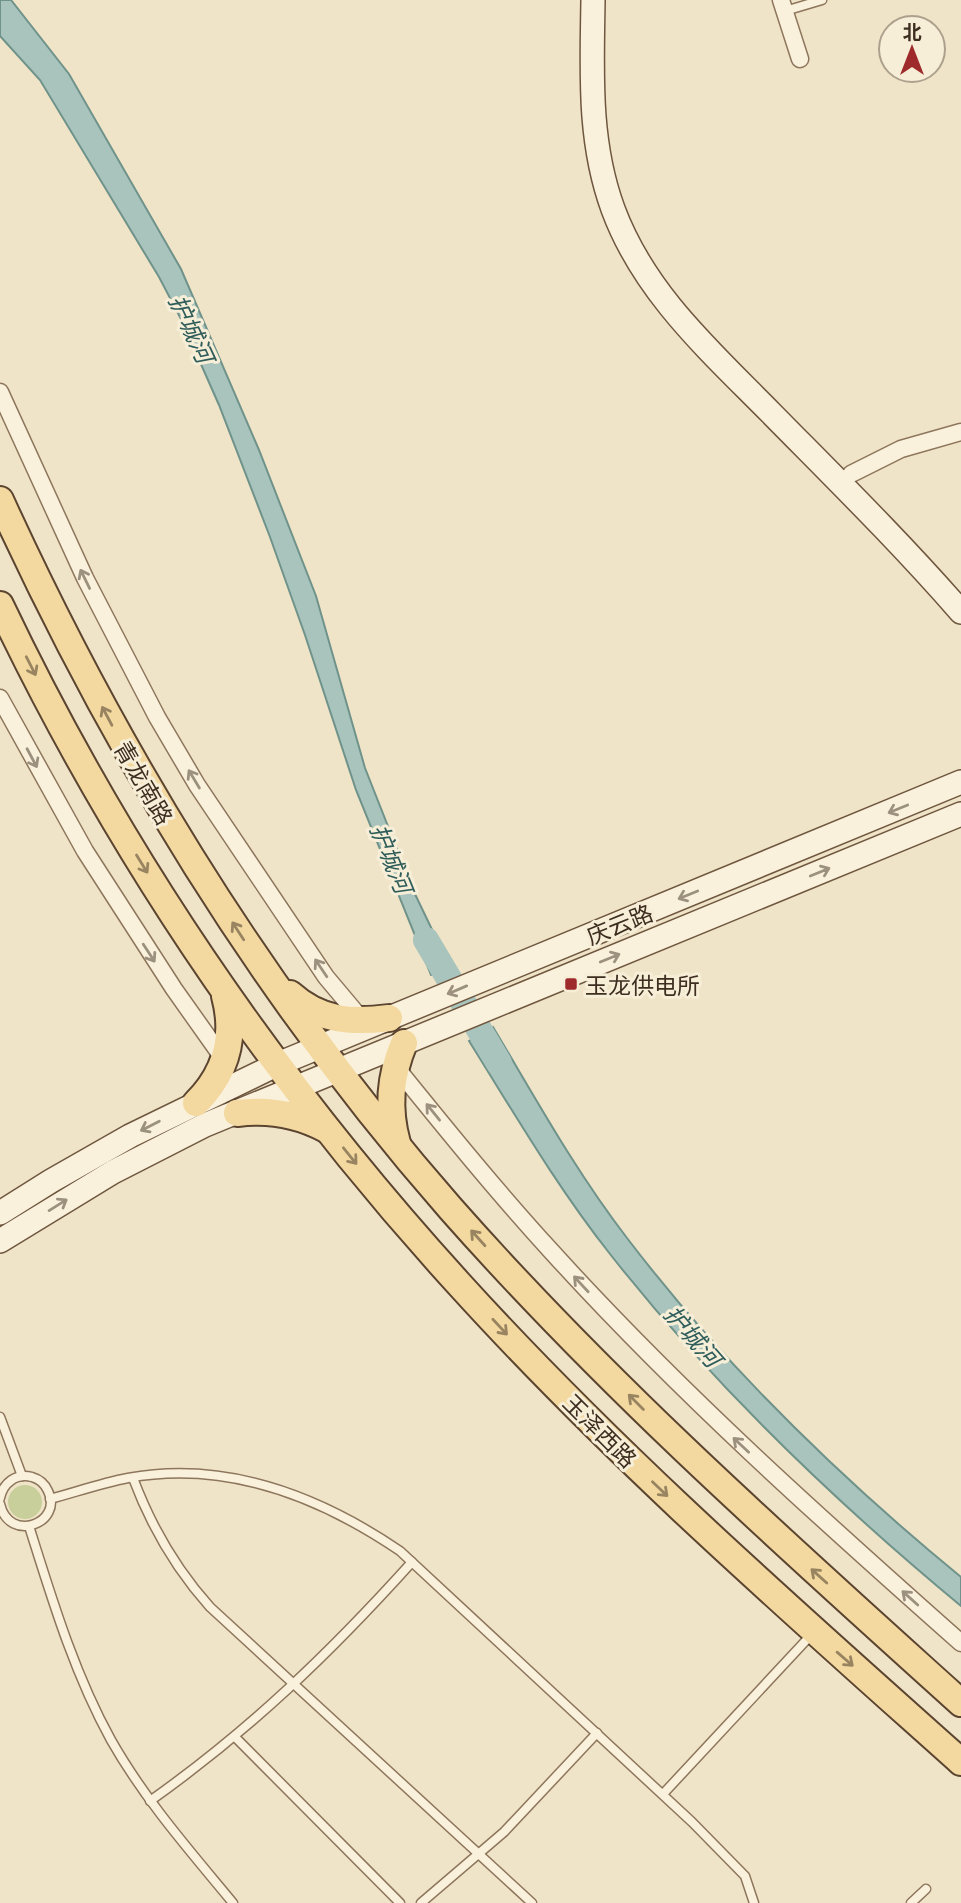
<svg xmlns="http://www.w3.org/2000/svg" width="961" height="1903" font-family="Literata,'Noto Sans SC',serif">
  <style>
    .green { fill: #c9cf9b }
    .water { fill: #a9c4bc; stroke: #6f938a; stroke-width: 2 }
    .lines { fill: none; stroke-linecap: round; stroke-linejoin: round }
    .river { stroke: #a9c4bc; stroke-width: 26 }
    .lane-casing { stroke: #8d765c; stroke-width: 11 }
    .street-casing { stroke: #8d765c; stroke-width: 19 }
    .secondary-casing { stroke: #6f573f; stroke-width: 26 }
    .primary-casing { stroke: #5b4430; stroke-width: 30 }
    .lane { stroke: #faf1dc; stroke-width: 8 }
    .street { stroke: #faf1dc; stroke-width: 16 }
    .secondary { stroke: #faf1dc; stroke-width: 23 }
    .primary { stroke: #f3d9a0; stroke-width: 26 }
    .oneway { stroke: #9c907e }
    .oneway2 { stroke: #988460 }
    .poi-dot { fill: #9e2a2b; stroke: #f7eed8; stroke-width: 2.5 }
    .labels { text-anchor: middle; dominant-baseline: central; stroke-width: 6; stroke-linejoin: round; paint-order: stroke }
    .street-label { font-size: 23px; fill: #3d2e20; stroke: #f7eed8 }
    .poi-label { font-size: 23px; fill: #3d2e20; stroke: #f7eed8; text-anchor: start }
    .water-label { font-size: 24px; font-style: italic; fill: #2f5d5a; stroke: #f7eed8 }
  </style>
  <rect width="100%" height="100%" fill="#f0e4c8"/>
  <circle class="green" cx="25" cy="1502" r="17"/>
  <g class="water">
    <path d="M 0,0 L 11,0 L 69,74 L 181,269 L 259,450 L 316,596 L 365,768 L 414,892 L 450,967 L 431,975 L 356,790 L 305,635 L 270,537 L 219,405 L 181,319 L 159,277 L 40,80 L 0,36 Z"/>
    <path d="M 493,1027 C 536,1099 576,1172 627,1238 C 723,1364 839,1477 961,1577 L 961,1606 C 833,1500 713,1385 610,1254 C 557,1187 514,1113 469,1041 Z"/>
  </g>
  <g class="lines">
    <path class="river" d="M 426,940 L 499,1063"/>
    <g class="lane-casing">
      <g id="lane">
        <path d="M 785,11 L 822,0"/>
        <path d="M 0,1417 L 22,1476"/>
        <path d="M 133,1478 C 151,1526 175,1568 210,1607 L 532,1903"/>
        <path d="M 0,1498 C 3,1483 16,1473 32,1477 C 39,1479 45,1484 48,1491 C 64,1523 9,1544 0,1504"/>
        <path d="M 50,1499 C 76,1492 102,1483 128,1478 C 227,1460 319,1496 400,1551 L 692,1822 L 745,1876 L 754,1903"/>
        <path d="M 29,1526 C 52,1599 74,1673 111,1740 C 145,1800 190,1851 233,1903"/>
        <path d="M 235,1737 L 400,1903"/>
        <path d="M 663,1794 L 812,1634"/>
        <path d="M 150,1801 C 250,1730 330,1653 412,1562"/>
        <path d="M 421,1903 L 504,1832 L 597,1733"/>
        <path d="M 911,1903 L 926,1889"/>
      </g>
    </g>
    <g class="street-casing">
      <g id="street">
        <path d="M 781,0 L 800,59"/>
        <path d="M 0,392 L 85,578 L 157,717 L 197,785 L 326,977 L 363,1021"/>
        <path d="M 851,474 L 901,449 L 961,432"/>
        <path d="M 0,698 L 85,851 L 174,989 L 225,1061"/>
        <path d="M 395,1066 C 446,1129 497,1192 552,1252 C 679,1392 820,1518 961,1643"/>
      </g>
    </g>
    <g class="secondary-casing">
      <g id="secondary">
        <path d="M 593,0 C 592,71 588,141 613,209 C 644,293 710,351 771,413 C 835,478 901,543 961,612"/>
        <path d="M 0,1213 L 51,1181 L 130,1136 L 278,1064 L 961,782"/>
        <path d="M 0,1241 L 113,1172 L 205,1125 L 961,814"/>
      </g>
    </g>
    <g class="primary-casing">
      <g id="primary">
        <path d="M 0,500 C 117,756 265,997 451,1209 C 608,1387 785,1544 961,1703"/>
        <path d="M 0,605 C 118,853 275,1082 459,1284 C 615,1456 789,1608 961,1762"/>
        <path d="M 290,994 C 320,1021 351,1023 389,1018"/>
        <path d="M 196,1103 C 226,1073 236,1037 225,996"/>
        <path d="M 237,1113 C 268,1109 298,1114 326,1129"/>
        <path d="M 397,1143 C 387,1108 390,1076 404,1043"/>
      </g>
    </g>
    <use href="#lane" class="lane"/>
    <use href="#street" class="street"/>
    <use href="#secondary" class="secondary"/>
    <use href="#primary" class="primary"/>
  </g>
  <defs><path id="oneway-shaft" d="M-6 0H5M1.5-3L5.5 0L1.5 3" fill="none" stroke-width="1.6" stroke-linecap="round" stroke-linejoin="round" transform="scale(1.75)"/></defs>
  <g class="oneway">
    <use href="#oneway-shaft" transform="translate(85 579) rotate(-116)"/>
    <use href="#oneway-shaft" transform="translate(32 758) rotate(62)"/>
    <use href="#oneway-shaft" transform="translate(194 779) rotate(-121)"/>
    <use href="#oneway-shaft" transform="translate(898 809) rotate(158)"/>
    <use href="#oneway-shaft" transform="translate(820 872) rotate(-22)"/>
    <use href="#oneway-shaft" transform="translate(688 895) rotate(158)"/>
    <use href="#oneway-shaft" transform="translate(149 953) rotate(57)"/>
    <use href="#oneway-shaft" transform="translate(610 958) rotate(-22)"/>
    <use href="#oneway-shaft" transform="translate(321 968) rotate(-124)"/>
    <use href="#oneway-shaft" transform="translate(457 990) rotate(157)"/>
    <use href="#oneway-shaft" transform="translate(433 1112) rotate(-129)"/>
    <use href="#oneway-shaft" transform="translate(150 1126) rotate(153)"/>
    <use href="#oneway-shaft" transform="translate(58 1205) rotate(-32)"/>
    <use href="#oneway-shaft" transform="translate(581 1284) rotate(-133)"/>
    <use href="#oneway-shaft" transform="translate(741 1445) rotate(-137)"/>
    <use href="#oneway-shaft" transform="translate(910 1598) rotate(-138)"/>
  </g>
  <g class="oneway2">
    <use href="#oneway-shaft" transform="translate(31 666) rotate(63)"/>
    <use href="#oneway-shaft" transform="translate(107 716) rotate(-118)"/>
    <use href="#oneway-shaft" transform="translate(142 864) rotate(58)"/>
    <use href="#oneway-shaft" transform="translate(238 931) rotate(-123)"/>
    <use href="#oneway-shaft" transform="translate(350 1156) rotate(51)"/>
    <use href="#oneway-shaft" transform="translate(478 1238) rotate(-132)"/>
    <use href="#oneway-shaft" transform="translate(500 1327) rotate(47)"/>
    <use href="#oneway-shaft" transform="translate(636 1402) rotate(-135)"/>
    <use href="#oneway-shaft" transform="translate(660 1489) rotate(44)"/>
    <use href="#oneway-shaft" transform="translate(819 1576) rotate(-138)"/>
    <use href="#oneway-shaft" transform="translate(845 1659) rotate(41)"/>
  </g>
  <rect class="poi-dot" x="564" y="977" width="14" height="14" rx="3.5"/>
  <g class="labels">
    <g class="street-label">
      <text transform="translate(145 782) rotate(60)">青龙南路</text>
      <text transform="translate(619 923) rotate(-22)">庆云路</text>
      <text transform="translate(601 1430) rotate(45)">玉泽西路</text>
    </g>
    <g class="poi-label">
      <text x="585" y="984">玉龙供电所</text>
    </g>
    <g class="water-label">
      <text transform="translate(193 328) rotate(65)">护城河</text>
      <text transform="translate(393 858) rotate(68)">护城河</text>
      <text transform="translate(694 1335) rotate(49)">护城河</text>
    </g>
  </g>
  <g transform="translate(912 49)"><circle r="33" fill="#f7eed8" stroke="#ada18e" stroke-width="2"/>
  <path d="M0-5L12 26L0 18L-12 26Z" fill="#9e2a2b"/>
  <text y="-10" font-size="19" font-weight="bold" text-anchor="middle" fill="#3d2e20">北</text>
  </g>
</svg>
